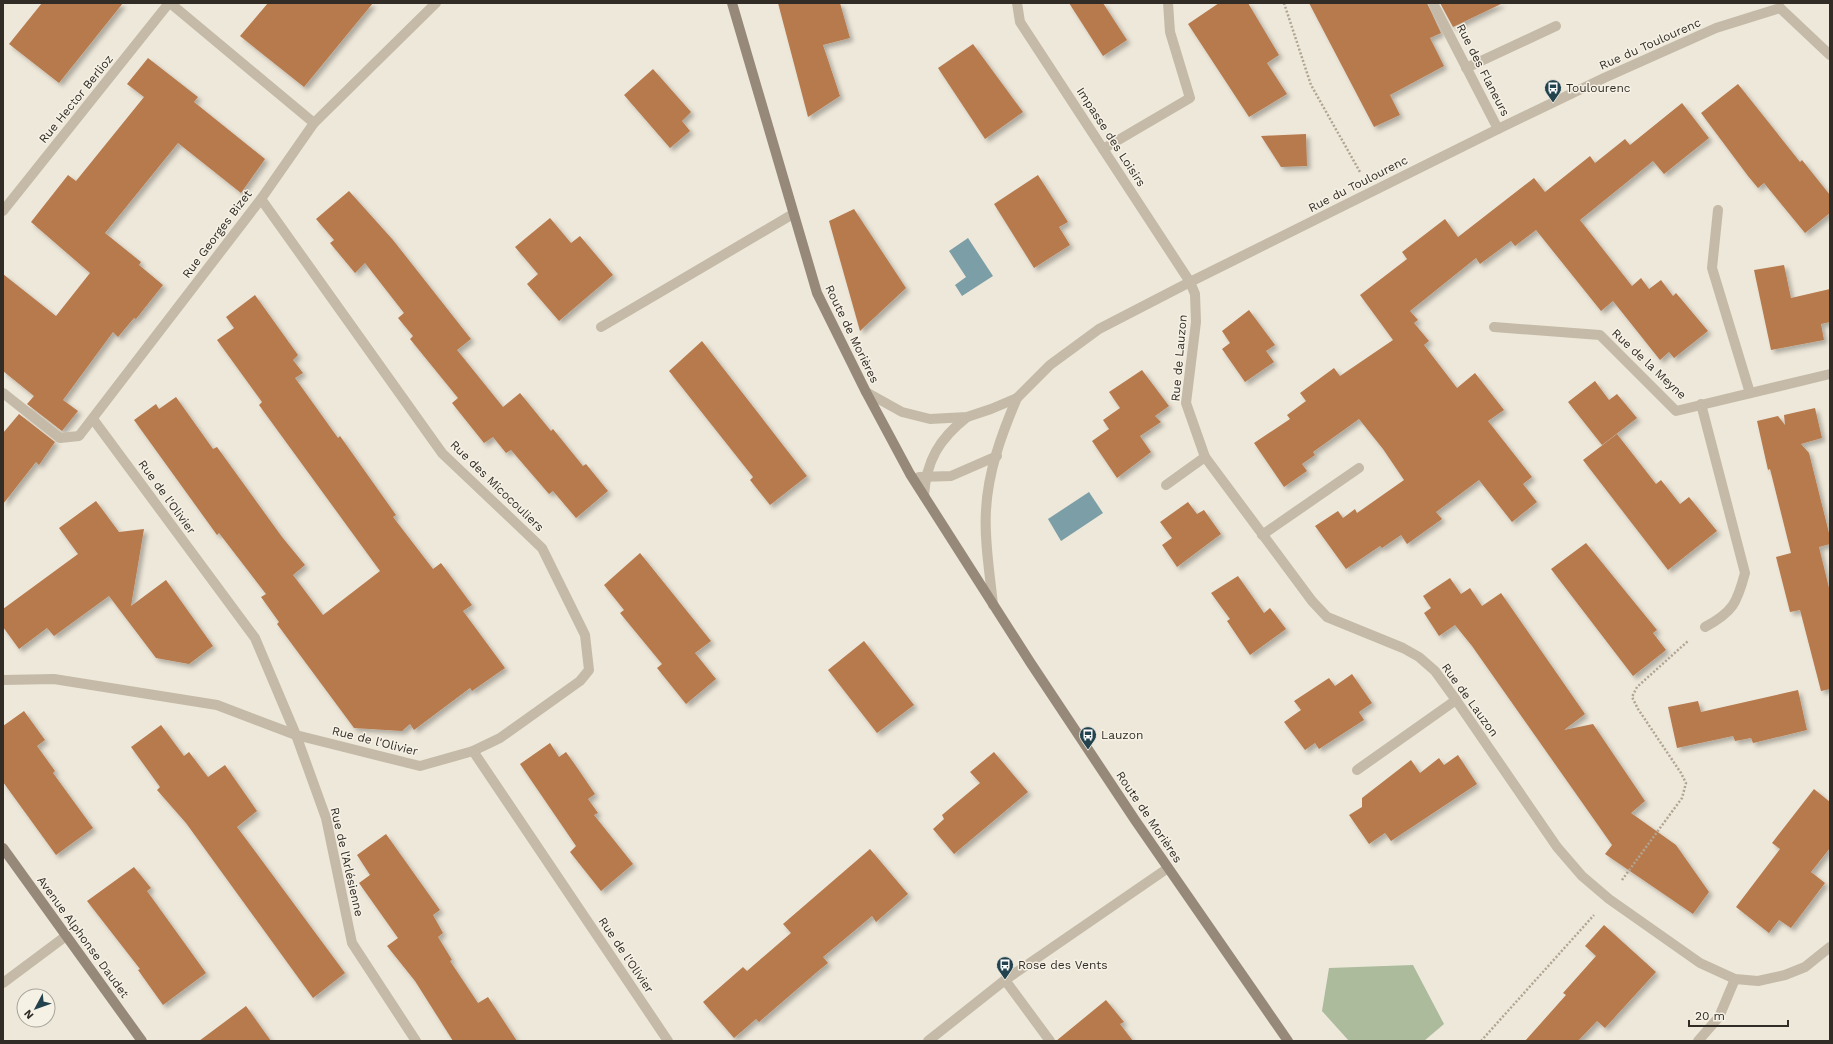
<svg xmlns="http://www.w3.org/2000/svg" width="1833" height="1044" font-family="'Work Sans',sans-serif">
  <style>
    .green { fill: #abbb9c }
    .water { fill: #7c9ea7 }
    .building { fill: #b77a4e; filter: url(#shadow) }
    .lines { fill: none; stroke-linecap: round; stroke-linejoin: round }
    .path { stroke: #b0a492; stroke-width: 2.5; stroke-dasharray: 2 2; stroke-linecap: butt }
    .lane { stroke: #c4baa7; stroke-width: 10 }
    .street { stroke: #c4baa7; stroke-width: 10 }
    .secondary { stroke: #978979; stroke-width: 10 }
    .labels { text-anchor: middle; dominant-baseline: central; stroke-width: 3; stroke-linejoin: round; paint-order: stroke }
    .street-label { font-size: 12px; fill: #322c27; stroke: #f6f1e5 }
    .poi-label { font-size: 12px; fill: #322c27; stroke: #f6f1e5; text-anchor: start }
  </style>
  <defs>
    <filter id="shadow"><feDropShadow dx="3.5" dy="3.5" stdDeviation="2" flood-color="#0004"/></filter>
  </defs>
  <rect width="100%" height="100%" fill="#eee8da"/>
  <path class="green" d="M 1413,965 L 1444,1024 L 1424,1041 L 1349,1041 L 1322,1011 L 1329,968 Z"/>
  <g class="water">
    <path d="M 968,238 L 993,276 L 962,296 L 955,285 L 966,277 L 949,251 Z"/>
    <path d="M 1089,492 L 1103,513 L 1061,541 L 1048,519 Z"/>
  </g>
  <g class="building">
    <path d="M 42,3 L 123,3 L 59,83 L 9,44 Z"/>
    <path d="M 268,3 L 373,3 L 304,87 L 240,36 Z"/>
    <path d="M 778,3 L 840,3 L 850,38 L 823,45 L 840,96 L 808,117 Z"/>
    <path d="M 1069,3 L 1103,3 L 1127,40 L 1103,56 Z"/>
    <path d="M 1219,3 L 1248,3 L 1279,55 L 1267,63 L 1287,94 L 1249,117 L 1188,24 Z"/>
    <path d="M 1309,3 L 1427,3 L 1441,33 L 1430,38 L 1444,66 L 1390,95 L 1400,115 L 1374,127 Z"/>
    <path d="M 1440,3 L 1503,3 L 1453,27 Z"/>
    <path d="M 973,44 L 1023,112 L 985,139 L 938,68 Z"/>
    <path d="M 148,58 L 198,97 L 194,102 L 265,159 L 241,193 L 178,143 L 105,233 L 141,262 L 139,265 L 163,285 L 136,319 L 134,318 L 118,337 L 113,332 L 63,400 L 78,411 L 62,431 L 27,404 L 34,396 L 3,371 L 3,274 L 56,316 L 90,273 L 31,222 L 68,175 L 76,181 L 144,97 L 127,84 Z"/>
    <path d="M 653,69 L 691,112 L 682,121 L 690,131 L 670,148 L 624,95 Z"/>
    <path d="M 1738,84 L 1800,162 L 1802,160 L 1830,195 L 1830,213 L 1805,233 L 1764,183 L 1758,188 L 1748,176 L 1701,113 Z"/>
    <path d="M 1682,103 L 1709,138 L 1664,174 L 1653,161 L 1580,220 L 1632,286 L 1641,278 L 1649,289 L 1661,280 L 1673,296 L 1676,293 L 1708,331 L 1674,358 L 1669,352 L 1660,360 L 1613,301 L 1601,311 L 1536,230 L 1515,246 L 1511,241 L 1480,264 L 1476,258 L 1410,311 L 1418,320 L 1414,323 L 1429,341 L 1424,345 L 1457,388 L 1475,373 L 1504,410 L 1488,421 L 1532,477 L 1523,484 L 1537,502 L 1512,522 L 1479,480 L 1436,512 L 1442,519 L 1407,544 L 1401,535 L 1382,548 L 1380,546 L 1346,569 L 1315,526 L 1338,511 L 1343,518 L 1355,509 L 1357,513 L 1404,480 L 1383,449 L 1359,419 L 1313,452 L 1315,455 L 1302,464 L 1307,471 L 1284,487 L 1254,443 L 1290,419 L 1287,415 L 1306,401 L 1300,393 L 1334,368 L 1340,376 L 1393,340 L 1360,295 L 1407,259 L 1402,252 L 1445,219 L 1458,237 L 1534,178 L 1545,192 L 1590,156 L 1595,163 L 1625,139 L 1630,145 Z"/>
    <path d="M 1306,134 L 1307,166 L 1281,167 L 1261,136 Z"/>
    <path d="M 1038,175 L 1068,222 L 1059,227 L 1070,245 L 1034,268 L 994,204 Z"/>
    <path d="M 349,191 L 393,240 L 471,339 L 457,350 L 503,407 L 520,393 L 551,431 L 553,429 L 583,466 L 586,464 L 608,491 L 576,518 L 553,491 L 549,494 L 511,450 L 506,453 L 493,437 L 484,443 L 452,403 L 458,398 L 410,339 L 413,336 L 398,318 L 404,313 L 365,263 L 355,273 L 330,243 L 334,240 L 316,219 Z"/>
    <path d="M 854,209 L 906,288 L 860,331 L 829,221 Z"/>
    <path d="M 550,218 L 571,243 L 580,236 L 613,275 L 559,321 L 527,284 L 538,274 L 515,247 Z"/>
    <path d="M 1784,265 L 1791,298 L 1830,289 L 1830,322 L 1821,324 L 1824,340 L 1771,350 L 1754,270 Z"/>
    <path d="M 255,295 L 298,355 L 293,360 L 303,373 L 295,378 L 338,438 L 340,436 L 396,515 L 393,517 L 433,569 L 441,563 L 472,605 L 463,611 L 505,668 L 472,691 L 470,688 L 414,730 L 410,724 L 402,731 L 354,728 L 277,624 L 279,622 L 261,597 L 266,594 L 219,533 L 217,535 L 134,420 L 156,404 L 159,409 L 176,397 L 213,449 L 217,447 L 282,537 L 305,565 L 293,575 L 323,615 L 380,571 L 259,405 L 262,402 L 217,340 L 234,328 L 226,317 Z"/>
    <path d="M 1249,310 L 1275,345 L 1266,351 L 1274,362 L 1245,382 L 1222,349 L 1230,343 L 1222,331 Z"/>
    <path d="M 702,341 L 807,476 L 770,505 L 750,480 L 753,477 L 669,371 Z"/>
    <path d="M 1142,370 L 1169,406 L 1155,416 L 1161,422 L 1140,436 L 1151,452 L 1117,478 L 1092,441 L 1109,429 L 1103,420 L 1120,408 L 1109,392 Z"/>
    <path d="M 1595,381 L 1609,400 L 1617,394 L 1637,418 L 1602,445 L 1568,402 Z"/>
    <path d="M 1815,408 L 1822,438 L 1801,444 L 1809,453 L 1830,537 L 1830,544 L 1819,547 L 1830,592 L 1830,689 L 1821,691 L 1800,610 L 1790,612 L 1776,557 L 1791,553 L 1770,469 L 1768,470 L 1757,421 L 1778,416 L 1785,425 L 1784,415 Z"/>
    <path d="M 19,414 L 55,442 L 39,465 L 36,462 L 3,504 L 3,433 Z"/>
    <path d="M 1617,434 L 1656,484 L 1661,480 L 1680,504 L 1689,497 L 1717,531 L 1668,570 L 1583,460 Z"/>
    <path d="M 96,501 L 119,532 L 144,529 L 131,606 L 166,580 L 213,646 L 189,664 L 156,658 L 109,596 L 54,636 L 47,628 L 19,649 L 3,627 L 3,609 L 78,554 L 59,528 Z"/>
    <path d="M 1188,502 L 1197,514 L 1204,510 L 1221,534 L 1177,567 L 1162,545 L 1172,538 L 1160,522 Z"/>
    <path d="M 1586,543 L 1657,630 L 1653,633 L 1666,650 L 1633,676 L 1551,569 Z"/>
    <path d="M 640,553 L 711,641 L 695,653 L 716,679 L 686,704 L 657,668 L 662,664 L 620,613 L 624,610 L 604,585 Z"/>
    <path d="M 1238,576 L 1264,613 L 1270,608 L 1286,629 L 1250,655 L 1227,621 L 1230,619 L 1211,593 Z"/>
    <path d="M 1450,578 L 1461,594 L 1470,588 L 1482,606 L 1501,593 L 1585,714 L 1564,730 L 1593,724 L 1645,801 L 1631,813 L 1676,845 L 1709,892 L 1693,914 L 1605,854 L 1612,845 L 1472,646 L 1455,625 L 1439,636 L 1424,613 L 1431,608 L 1423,596 Z"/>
    <path d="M 864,641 L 914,705 L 877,733 L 828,670 Z"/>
    <path d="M 1352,674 L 1372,703 L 1359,712 L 1364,720 L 1319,749 L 1315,743 L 1305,750 L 1284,722 L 1301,710 L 1294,701 L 1329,678 L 1335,686 Z"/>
    <path d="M 1798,690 L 1807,730 L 1753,743 L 1751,738 L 1735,741 L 1733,736 L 1677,748 L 1668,707 L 1698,701 L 1701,712 Z"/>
    <path d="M 24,711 L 45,740 L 37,746 L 55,771 L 53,773 L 93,828 L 56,855 L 3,782 L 3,726 Z"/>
    <path d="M 161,725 L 184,756 L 189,752 L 208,777 L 225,765 L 257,811 L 237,827 L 345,973 L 313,998 L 186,823 L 157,790 L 160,787 L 131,747 Z"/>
    <path d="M 550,743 L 559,757 L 566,752 L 578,769 L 595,794 L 588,799 L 598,813 L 594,815 L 633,864 L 601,891 L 570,852 L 576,846 L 520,764 Z"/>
    <path d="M 994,752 L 1028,792 L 954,854 L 933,829 L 944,819 L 942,815 L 980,783 L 970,772 Z"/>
    <path d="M 1458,755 L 1477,784 L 1391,841 L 1385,833 L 1369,844 L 1349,815 L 1362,807 L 1362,798 L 1411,760 L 1420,773 L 1439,758 L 1444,765 Z"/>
    <path d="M 1814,789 L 1830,802 L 1830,848 L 1811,872 L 1825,883 L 1791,928 L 1779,920 L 1769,933 L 1736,907 L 1780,849 L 1772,843 Z"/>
    <path d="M 386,834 L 440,910 L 433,915 L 443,933 L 438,937 L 452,960 L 450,961 L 478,1003 L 488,997 L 517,1041 L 453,1041 L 415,981 L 387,946 L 398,938 L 359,883 L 370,875 L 357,855 Z"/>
    <path d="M 870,849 L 908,894 L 876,922 L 872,916 L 823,957 L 828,963 L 817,972 L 759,1022 L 756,1019 L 734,1038 L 703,1002 L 743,967 L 747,971 L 791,933 L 783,924 Z"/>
    <path d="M 134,867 L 151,888 L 147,891 L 206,973 L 163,1005 L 138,970 L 140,969 L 87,901 Z"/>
    <path d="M 1604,925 L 1656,972 L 1605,1028 L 1597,1021 L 1578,1041 L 1525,1041 L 1566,995 L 1563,993 L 1596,956 L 1585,946 Z"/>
    <path d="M 1106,1000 L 1124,1022 L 1120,1024 L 1133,1041 L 1056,1041 Z"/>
    <path d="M 246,1006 L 271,1041 L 199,1041 Z"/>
  </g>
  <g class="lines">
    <g class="path">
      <path d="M 1284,3 L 1311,85 L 1360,172"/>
      <path d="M 1622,880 L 1682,798 L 1686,783 L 1681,773 L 1638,709 L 1632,697 L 1637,687 L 1688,641"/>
      <path d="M 1481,1041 L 1594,915"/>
    </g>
    <g class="lane">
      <path d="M 1466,68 L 1556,26"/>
      <path d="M 601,327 L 793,214"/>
      <path d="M 3,983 L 66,936"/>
    </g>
    <g class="street">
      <path d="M 1017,3 L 1020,22 L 1190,282 L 1195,294 L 1196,322 L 1186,403 L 1205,457 L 1312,601 L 1327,617 L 1403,648 L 1419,657 L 1435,671 L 1456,700 L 1557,847 L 1582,876 L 1609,899 L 1700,963 L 1735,979 L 1758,981 L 1785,975 L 1805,967 L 1830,947"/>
      <path d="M 1433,3 L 1498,129"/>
      <path d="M 1780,8 L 1830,55"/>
      <path d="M 314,123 L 436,3"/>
      <path d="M 1103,149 L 1190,98 L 1170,32 L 1168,3"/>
      <path d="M 261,199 L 442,453 L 542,548 L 585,635 L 589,670 L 580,681 L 500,738 L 473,751"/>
      <path d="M 1718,210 L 1712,268 L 1750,393"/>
      <path d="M 3,211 L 169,3"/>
      <path d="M 1494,327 L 1600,335 L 1676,411 L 1830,374"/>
      <path d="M 866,392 L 902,412 L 930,419 L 967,417 L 991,409 L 1017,398 L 1050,365 L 1099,329 L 1190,282 L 1498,129 L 1604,78 L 1716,28 L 1780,8"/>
      <path d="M 3,393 L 60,438 L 79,436 L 261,199 L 314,123 L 170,3"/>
      <path d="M 1701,404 L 1745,573 C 1737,603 1733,612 1705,627"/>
      <path d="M 93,419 L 255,638 L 296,735 L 420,766 L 473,751 L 668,1041"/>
      <path d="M 919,477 L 951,476 L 997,456"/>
      <path d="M 1166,485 L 1205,457"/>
      <path d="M 924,496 C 926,461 939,439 967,417"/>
      <path d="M 1262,535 L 1359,468"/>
      <path d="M 993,605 C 990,574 984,541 986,510 C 988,471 1002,433 1017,398"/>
      <path d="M 3,680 L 54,679 L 217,705 L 296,735 L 326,818 L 352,943 L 416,1041"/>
      <path d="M 1357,770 L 1456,700"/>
      <path d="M 1005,980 L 1050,1041"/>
      <path d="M 928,1041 L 1005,980 L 1168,868"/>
      <path d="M 1698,1041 L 1719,1017 L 1735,979"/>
    </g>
    <g class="secondary">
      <path d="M 732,3 L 817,293 L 866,392 L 910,474 L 1030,662 L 1135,820 L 1288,1041"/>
      <path d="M 3,848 L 142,1041"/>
    </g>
  </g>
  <defs>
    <g id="bus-pin" transform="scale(0.9)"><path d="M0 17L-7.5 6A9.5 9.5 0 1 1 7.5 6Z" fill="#22434e" stroke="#f6f1e5"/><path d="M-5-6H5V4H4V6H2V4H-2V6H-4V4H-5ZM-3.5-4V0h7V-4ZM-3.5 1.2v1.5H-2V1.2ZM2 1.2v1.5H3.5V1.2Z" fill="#fff"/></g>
  </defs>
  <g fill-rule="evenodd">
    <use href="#bus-pin" x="1553" y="88"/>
    <use href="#bus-pin" x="1088" y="735"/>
    <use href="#bus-pin" x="1005" y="965"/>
  </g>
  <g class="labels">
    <g class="street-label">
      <text transform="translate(1650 44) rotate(-24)">Rue du Toulourenc</text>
      <text transform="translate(1483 70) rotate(63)">Rue des Flaneurs</text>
      <text transform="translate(76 99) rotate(-51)">Rue Hector Berlioz</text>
      <text transform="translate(1111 137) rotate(57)">Impasse des Loisirs</text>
      <text transform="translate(1358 184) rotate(-27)">Rue du Toulourenc</text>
      <text transform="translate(217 234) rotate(-53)">Rue Georges Bizet</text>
      <text transform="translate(852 334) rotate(64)">Route de Morières</text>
      <text transform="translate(1179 358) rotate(-85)">Rue de Lauzon</text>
      <text transform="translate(1649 364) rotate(43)">Rue de la Meyne</text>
      <text transform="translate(497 486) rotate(44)">Rue des Micocouliers</text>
      <text transform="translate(167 497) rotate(54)">Rue de l'Olivier</text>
      <text transform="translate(1470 700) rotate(54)">Rue de Lauzon</text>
      <text transform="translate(375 741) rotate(14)">Rue de l'Olivier</text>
      <text transform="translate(1149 817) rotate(56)">Route de Morières</text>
      <text transform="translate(347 862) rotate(77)">Rue de l'Arlésienne</text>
      <text transform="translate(83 937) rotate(54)">Avenue Alphonse Daudet</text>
      <text transform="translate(626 955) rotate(56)">Rue de l'Olivier</text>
    </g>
    <g class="poi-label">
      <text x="1566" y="88">Toulourenc</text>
      <text x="1101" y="735">Lauzon</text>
      <text x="1018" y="965">Rose des Vents</text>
    </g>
  </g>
  <rect width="1833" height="1044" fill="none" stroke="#322c27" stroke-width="8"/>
  <g transform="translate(36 1008) rotate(229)"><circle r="19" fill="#f6f1e5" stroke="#a8a299"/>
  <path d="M0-3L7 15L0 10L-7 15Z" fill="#22434e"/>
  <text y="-6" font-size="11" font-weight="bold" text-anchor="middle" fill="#322c27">N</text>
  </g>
  <path d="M1689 1020v6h99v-6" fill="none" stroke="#322c27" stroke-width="2"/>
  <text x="1695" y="1020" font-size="12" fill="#322c27" stroke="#f6f1e5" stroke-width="3" paint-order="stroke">20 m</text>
</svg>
